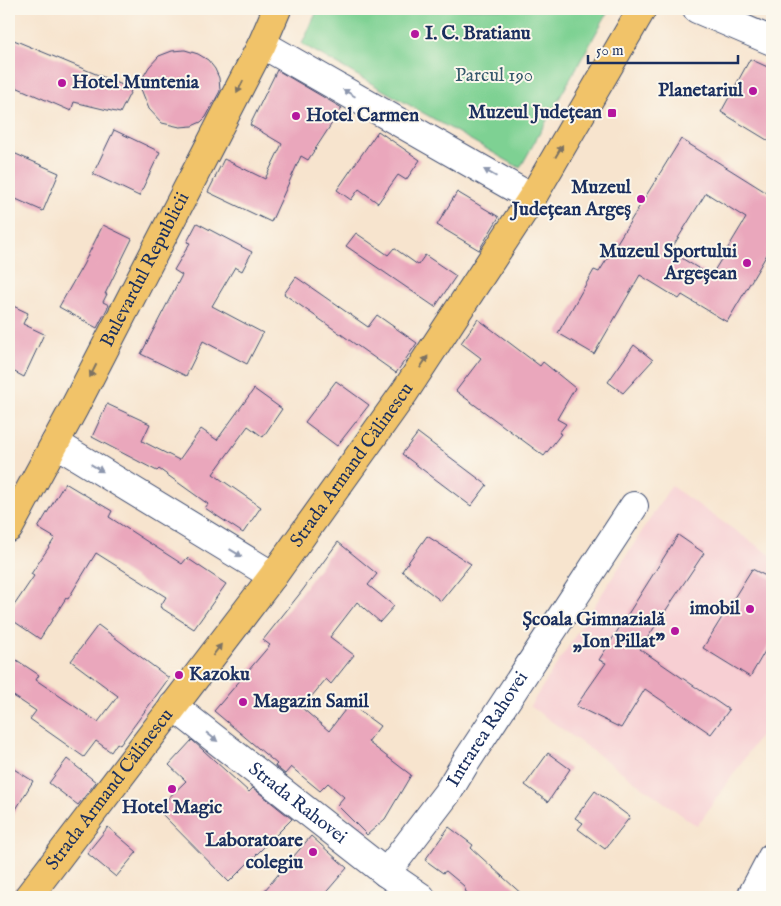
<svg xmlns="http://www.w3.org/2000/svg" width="781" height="906" font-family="'IM FELL English',serif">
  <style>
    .built { fill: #f7cfd3 }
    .green { fill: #7ed193; stroke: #4c8078 }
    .building { fill: #eaa7bc; fill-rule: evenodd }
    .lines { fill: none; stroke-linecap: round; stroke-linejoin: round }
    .minor-casing { stroke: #3c4a6f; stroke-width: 30 }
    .major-casing { stroke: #3c4a6f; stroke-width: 30 }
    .minor { stroke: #fff; stroke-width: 28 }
    .major { stroke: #f1c369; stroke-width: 28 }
    .oneway { fill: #7b7263 }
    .oneway2 { fill: #8d97ae }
    .poi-dot { fill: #b5179e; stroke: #fbf7ec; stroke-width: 2 }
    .labels { text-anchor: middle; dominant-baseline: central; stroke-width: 4; stroke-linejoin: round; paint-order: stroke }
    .poi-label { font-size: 19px; font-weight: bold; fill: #1b2f5e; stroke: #fbf7ec; text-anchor: end }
    .park-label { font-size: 19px; fill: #34586b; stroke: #fbf7ec }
    .street-label { font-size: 19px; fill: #1b2f5e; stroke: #fbf7ec }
  </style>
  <rect width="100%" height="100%" fill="#fbf7ec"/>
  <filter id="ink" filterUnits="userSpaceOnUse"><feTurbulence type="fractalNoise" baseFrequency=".02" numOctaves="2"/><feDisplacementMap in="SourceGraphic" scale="10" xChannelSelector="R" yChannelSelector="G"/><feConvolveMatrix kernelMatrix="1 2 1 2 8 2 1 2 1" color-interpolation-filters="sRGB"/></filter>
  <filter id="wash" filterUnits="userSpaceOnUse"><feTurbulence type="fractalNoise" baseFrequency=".0096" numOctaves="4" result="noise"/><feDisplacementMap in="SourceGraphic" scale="20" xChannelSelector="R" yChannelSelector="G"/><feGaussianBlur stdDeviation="1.12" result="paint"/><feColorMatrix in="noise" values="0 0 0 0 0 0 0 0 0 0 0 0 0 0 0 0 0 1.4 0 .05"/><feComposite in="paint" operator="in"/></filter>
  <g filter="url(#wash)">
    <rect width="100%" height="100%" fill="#f7e4ce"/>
    <path class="built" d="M 671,486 L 772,556 L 772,719 L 697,826 L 530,706 Z"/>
    <path class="green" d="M 318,9 L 606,9 L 609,10 L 520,168 L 302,44 Z"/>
    <g id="blocks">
      <g class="building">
        <path d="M 9,38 L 132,89 L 120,113 L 74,102 L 71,111 L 9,84 Z"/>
        <path d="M 185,50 L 198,54 L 208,60 L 215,69 L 219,78 L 220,91 L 206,117 L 201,122 L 192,126 L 180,127 L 162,123 L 149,109 L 139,84 L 149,67 L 159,56 L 172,51 Z"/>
        <path d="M 750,59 L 772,69 L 772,143 L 721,112 Z"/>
        <path d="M 277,70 L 342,108 L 308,160 L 301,156 L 271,222 L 208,192 L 215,178 L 216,178 L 215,177 L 224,159 L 265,179 L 282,144 L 250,125 Z"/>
        <path d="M 114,130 L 160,152 L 139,196 L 93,174 Z"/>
        <path d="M 378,131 L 420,160 L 406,180 L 398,175 L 378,203 L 359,189 L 351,200 L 337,190 Z"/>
        <path d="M 681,139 L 772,196 L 772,246 L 727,322 L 682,295 L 679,299 L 640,275 L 594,354 L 558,333 L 594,270 L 599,272 ZM 706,193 L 746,218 L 711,276 L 670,251 Z"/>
        <path d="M 9,151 L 59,173 L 43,211 L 9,196 Z"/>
        <path d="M 457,192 L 499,217 L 479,250 L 437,225 Z"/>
        <path d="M 197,223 L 252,252 L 242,271 L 235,267 L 212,306 L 263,333 L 247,364 L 203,341 L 186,376 L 141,354 L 182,275 L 174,270 L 190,243 L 187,242 Z"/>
        <path d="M 103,225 L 132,239 L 105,294 L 107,294 L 103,302 L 109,305 L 97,328 L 59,307 L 83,265 Z"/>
        <path d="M 356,233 L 388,255 L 394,248 L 418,265 L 425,255 L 456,276 L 435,307 L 346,246 Z"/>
        <path d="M 296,277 L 368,327 L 377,315 L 417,343 L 396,373 L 284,294 Z"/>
        <path d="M 9,304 L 28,313 L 23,324 L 44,334 L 24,377 L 9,369 Z"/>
        <path d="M 478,319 L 540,366 L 543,362 L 575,388 L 557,419 L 566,424 L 559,433 L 561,434 L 544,456 L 456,391 L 481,358 L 461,343 Z"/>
        <path d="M 634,345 L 653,360 L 623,393 L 608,382 Z"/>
        <path d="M 336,381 L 369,405 L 337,446 L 305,422 Z"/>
        <path d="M 254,389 L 282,409 L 263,437 L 248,426 L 213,474 L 261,507 L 243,533 L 205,508 L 208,504 L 159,469 L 157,471 L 92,437 L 107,404 L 150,424 L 142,441 L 179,460 L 201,429 L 217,440 Z"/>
        <path d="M 418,433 L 487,485 L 471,506 L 402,454 Z"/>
        <path d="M 65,483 L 112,511 L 109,517 L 182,564 L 187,558 L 226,584 L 194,629 L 160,607 L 166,597 L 96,553 L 68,599 L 66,598 L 40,639 L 9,618 L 9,613 L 34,576 L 31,574 L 55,538 L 38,528 Z"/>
        <path d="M 678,535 L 704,553 L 640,649 L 729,710 L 711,734 L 645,689 L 621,728 L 576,706 L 606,663 L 599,660 Z"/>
        <path d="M 427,536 L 471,564 L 441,601 L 402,571 Z"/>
        <path d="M 338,542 L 377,574 L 368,585 L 394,606 L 380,622 L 357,602 L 330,637 L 354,655 L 331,684 L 326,679 L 302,708 L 329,731 L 341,715 L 350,704 L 380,726 L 368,742 L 411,775 L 385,819 L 367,835 L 337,805 L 344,797 L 328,783 L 320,791 L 291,767 L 285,774 L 275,766 L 277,764 L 214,711 L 270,645 L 263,640 L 302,591 Z"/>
        <path d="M 752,569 L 772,579 L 772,639 L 750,677 L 703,648 Z"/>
        <path d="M 98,625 L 169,678 L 120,745 L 117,743 L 111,752 L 96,741 L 84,757 L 30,719 L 36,711 L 9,693 L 9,655 L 39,675 L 36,680 L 98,722 L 118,696 L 71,661 Z"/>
        <path d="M 192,740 L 249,792 L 253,788 L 292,819 L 229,882 L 157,809 L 186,781 L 169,765 Z"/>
        <path d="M 548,753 L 570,769 L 548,802 L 525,785 Z"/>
        <path d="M 67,759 L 96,782 L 78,805 L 49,783 Z"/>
        <path d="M 9,766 L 33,781 L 9,821 Z"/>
        <path d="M 595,791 L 630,817 L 605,849 L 578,829 L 583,823 L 575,818 Z"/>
        <path d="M 108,827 L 137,852 L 116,877 L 87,853 Z"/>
        <path d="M 449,827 L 473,845 L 471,848 L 525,897 L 472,897 L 466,892 L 464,886 L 446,871 L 443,873 L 425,860 Z"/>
        <path d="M 311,836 L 347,868 L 322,897 L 259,897 Z"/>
      </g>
    </g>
  </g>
  <g filter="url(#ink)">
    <use href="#blocks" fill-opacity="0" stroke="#3c4a6f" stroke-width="1"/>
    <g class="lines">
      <g class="minor-casing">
        <g id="minor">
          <path d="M 697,9 L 772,41"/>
          <path d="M 262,44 L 532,198"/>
          <path d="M 55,443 L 273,576"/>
          <path id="s1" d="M 173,706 L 386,873 L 421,897"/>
          <path id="s2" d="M 386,873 L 448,792 L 466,762 L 634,506"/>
          <path d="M 751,897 L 772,857"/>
        </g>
      </g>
      <g class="major-casing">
        <g id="major">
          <path id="s3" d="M 9,528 L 74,408 L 262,44 L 277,9"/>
          <path id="s4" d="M 28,897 L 273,576 L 404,393 L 532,198 L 642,9"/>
        </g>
      </g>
      <use href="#minor" class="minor"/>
      <use href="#major" class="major"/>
    </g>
    <defs><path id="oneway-solid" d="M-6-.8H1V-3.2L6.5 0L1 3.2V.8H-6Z" transform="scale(1.25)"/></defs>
    <g class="oneway">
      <use href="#oneway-solid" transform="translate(240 87) rotate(117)"/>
      <use href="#oneway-solid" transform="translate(559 151) rotate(-60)"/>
      <use href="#oneway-solid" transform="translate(424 362) rotate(-57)"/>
      <use href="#oneway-solid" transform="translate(93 371) rotate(117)"/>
      <use href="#oneway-solid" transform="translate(217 650) rotate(-53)"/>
    </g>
    <g class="oneway2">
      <use href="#oneway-solid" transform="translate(349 93) rotate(-150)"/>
      <use href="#oneway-solid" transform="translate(490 173) rotate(-150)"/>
      <use href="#oneway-solid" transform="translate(97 468) rotate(31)"/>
      <use href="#oneway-solid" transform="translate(236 553) rotate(31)"/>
      <use href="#oneway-solid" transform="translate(212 737) rotate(38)"/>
    </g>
  </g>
  <g class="poi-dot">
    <circle cx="415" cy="34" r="5"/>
    <circle cx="62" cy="83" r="5"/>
    <circle cx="753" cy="91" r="5"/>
    <rect x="607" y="108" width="10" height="10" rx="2.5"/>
    <circle cx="296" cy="116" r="5"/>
    <circle cx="641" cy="199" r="5"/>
    <circle cx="747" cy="263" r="5"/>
    <circle cx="750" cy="609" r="5"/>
    <circle cx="675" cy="631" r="5"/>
    <circle cx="179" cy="675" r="5"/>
    <circle cx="243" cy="702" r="5"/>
    <circle cx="172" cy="789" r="5"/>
    <circle cx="313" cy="852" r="5"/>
  </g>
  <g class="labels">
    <g class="poi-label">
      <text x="425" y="34" text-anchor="start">I. C. Bratianu</text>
      <text x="72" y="83" text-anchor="start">Hotel Muntenia</text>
      <text x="743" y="91">Planetariul</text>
      <text x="602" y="113">Muzeul Județean</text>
      <text x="306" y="116" text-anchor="start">Hotel Carmen</text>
      <text x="631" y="188">Muzeul<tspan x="631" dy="22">Județean Argeș</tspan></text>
      <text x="737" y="252">Muzeul Sportului<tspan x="737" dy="22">Argeșean</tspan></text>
      <text x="740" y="609">imobil</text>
      <text x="665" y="620">Școala Gimnazială<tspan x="665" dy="22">„Ion Pillat”</tspan></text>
      <text x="189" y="675" text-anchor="start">Kazoku</text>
      <text x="253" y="702" text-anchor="start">Magazin Samil</text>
      <text x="172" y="808" text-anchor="middle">Hotel Magic</text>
      <text x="303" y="841">Laboratoare<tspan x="303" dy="22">colegiu</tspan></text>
    </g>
    <g class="park-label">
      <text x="494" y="76">Parcul 190</text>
    </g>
    <g class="street-label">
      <text stroke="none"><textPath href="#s3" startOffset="292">Bulevardul Republicii</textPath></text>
      <text stroke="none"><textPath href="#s4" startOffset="540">Strada Armand Călinescu</textPath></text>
      <text stroke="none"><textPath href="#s2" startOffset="176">Intrarea Rahovei</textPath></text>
      <text stroke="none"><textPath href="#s4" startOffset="135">Strada Armand Călinescu</textPath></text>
      <text stroke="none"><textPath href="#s1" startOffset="158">Strada Rahovei</textPath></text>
    </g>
  </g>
  <rect width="781" height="906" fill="none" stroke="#fbf7ec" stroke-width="30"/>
  <path d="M588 55v8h150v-8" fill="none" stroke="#1b2f5e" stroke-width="2.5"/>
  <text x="596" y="55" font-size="15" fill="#1b2f5e" stroke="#fbf7ec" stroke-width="4" paint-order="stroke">50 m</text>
</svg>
